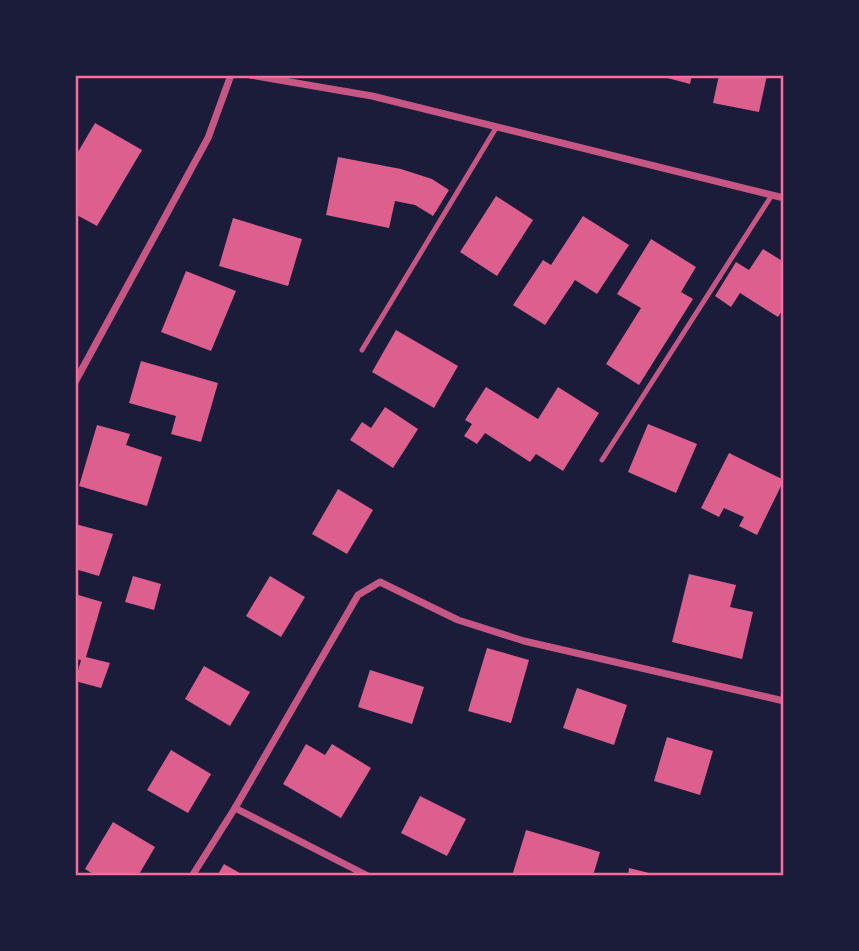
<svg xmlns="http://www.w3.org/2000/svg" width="859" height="951" font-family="'Zilla Slab',serif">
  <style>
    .building { fill: #dd5f8e }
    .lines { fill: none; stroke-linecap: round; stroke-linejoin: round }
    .service { stroke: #c65784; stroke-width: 5 }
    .minor { stroke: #c65784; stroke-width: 7 }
    .neatline { fill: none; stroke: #ff6b9d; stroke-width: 2.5 }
  </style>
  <rect width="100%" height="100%" fill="#1b1b3a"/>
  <g class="building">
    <path d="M 656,75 L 692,75 L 690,84 Z"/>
    <path d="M 719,75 L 767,75 L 759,112 L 713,103 Z"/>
    <path d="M 95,123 L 142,150 L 97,226 L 75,214 L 75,157 Z"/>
    <path d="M 338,157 L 401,169 L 432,179 L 449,190 L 433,216 L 415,205 L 395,201 L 389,228 L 326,215 Z"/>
    <path d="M 496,196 L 533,220 L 497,276 L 460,252 Z"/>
    <path d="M 583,216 L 629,245 L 597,294 L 575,280 L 545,325 L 513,305 L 543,260 L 551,265 Z"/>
    <path d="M 233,218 L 302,239 L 288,286 L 219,266 Z"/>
    <path d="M 651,239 L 696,267 L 681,292 L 693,299 L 639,385 L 606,364 L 641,308 L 617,294 Z"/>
    <path d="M 763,249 L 784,262 L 784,308 L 778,317 L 740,293 L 731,307 L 715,296 L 736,262 L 749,270 Z"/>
    <path d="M 186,271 L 236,291 L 211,351 L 161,332 Z"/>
    <path d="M 396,330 L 458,366 L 434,408 L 372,372 Z"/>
    <path d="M 141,361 L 218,383 L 201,442 L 171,434 L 176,416 L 129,403 Z"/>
    <path d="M 486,387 L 538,419 L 558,387 L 599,413 L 563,471 L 536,454 L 530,462 L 485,433 L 477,444 L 464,436 L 472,424 L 465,420 Z"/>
    <path d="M 385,407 L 418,429 L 393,468 L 350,440 L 362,422 L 371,428 Z"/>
    <path d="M 648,424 L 697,444 L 676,493 L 628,472 Z"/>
    <path d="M 97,425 L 130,434 L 126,445 L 162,457 L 147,506 L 79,486 Z"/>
    <path d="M 729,453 L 784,480 L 757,535 L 739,526 L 744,517 L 724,508 L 719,517 L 701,508 Z"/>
    <path d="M 338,489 L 373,510 L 347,554 L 312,534 Z"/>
    <path d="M 75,524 L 113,534 L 99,576 L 75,569 Z"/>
    <path d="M 689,574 L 736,585 L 730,607 L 753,612 L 742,659 L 672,642 Z"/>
    <path d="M 133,576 L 161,584 L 154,610 L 125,602 Z"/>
    <path d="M 270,576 L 305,597 L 281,637 L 246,616 Z"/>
    <path d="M 75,594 L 102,602 L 86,657 L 110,663 L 101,688 L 75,681 L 81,660 L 75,659 Z"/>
    <path d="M 487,648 L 529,660 L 511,723 L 468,711 Z"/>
    <path d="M 204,666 L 250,692 L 230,726 L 185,699 Z"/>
    <path d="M 370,670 L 424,687 L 412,724 L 358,707 Z"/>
    <path d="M 577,688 L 627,705 L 614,745 L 563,728 Z"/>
    <path d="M 667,737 L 713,751 L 700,795 L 654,781 Z"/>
    <path d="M 306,744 L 325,755 L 332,744 L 371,768 L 341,818 L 283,784 Z"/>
    <path d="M 171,750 L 211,774 L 188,813 L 147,790 Z"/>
    <path d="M 420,796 L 466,819 L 447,856 L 401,833 Z"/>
    <path d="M 113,822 L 155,847 L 138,876 L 96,876 L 85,869 Z"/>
    <path d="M 526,830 L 600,852 L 593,876 L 512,876 Z"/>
    <path d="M 224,864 L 245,876 L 217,876 Z"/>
    <path d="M 629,868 L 657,875 L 657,876 L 628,876 Z"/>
  </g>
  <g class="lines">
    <g class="service">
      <path d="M 362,350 L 496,128"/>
      <path d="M 602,460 L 772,195"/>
    </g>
    <g class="minor">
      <path d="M 250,75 L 372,96 L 784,198"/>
      <path d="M 75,382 L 208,138 L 231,75"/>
      <path d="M 235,808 L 368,876"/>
      <path d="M 192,876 L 235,808 L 358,595 L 380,582 L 458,620 L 524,641 L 784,701"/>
    </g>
  </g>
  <rect width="859" height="951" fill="none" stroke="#1b1b3a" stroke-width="154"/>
  <rect x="77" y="77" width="705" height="797" class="neatline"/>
</svg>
